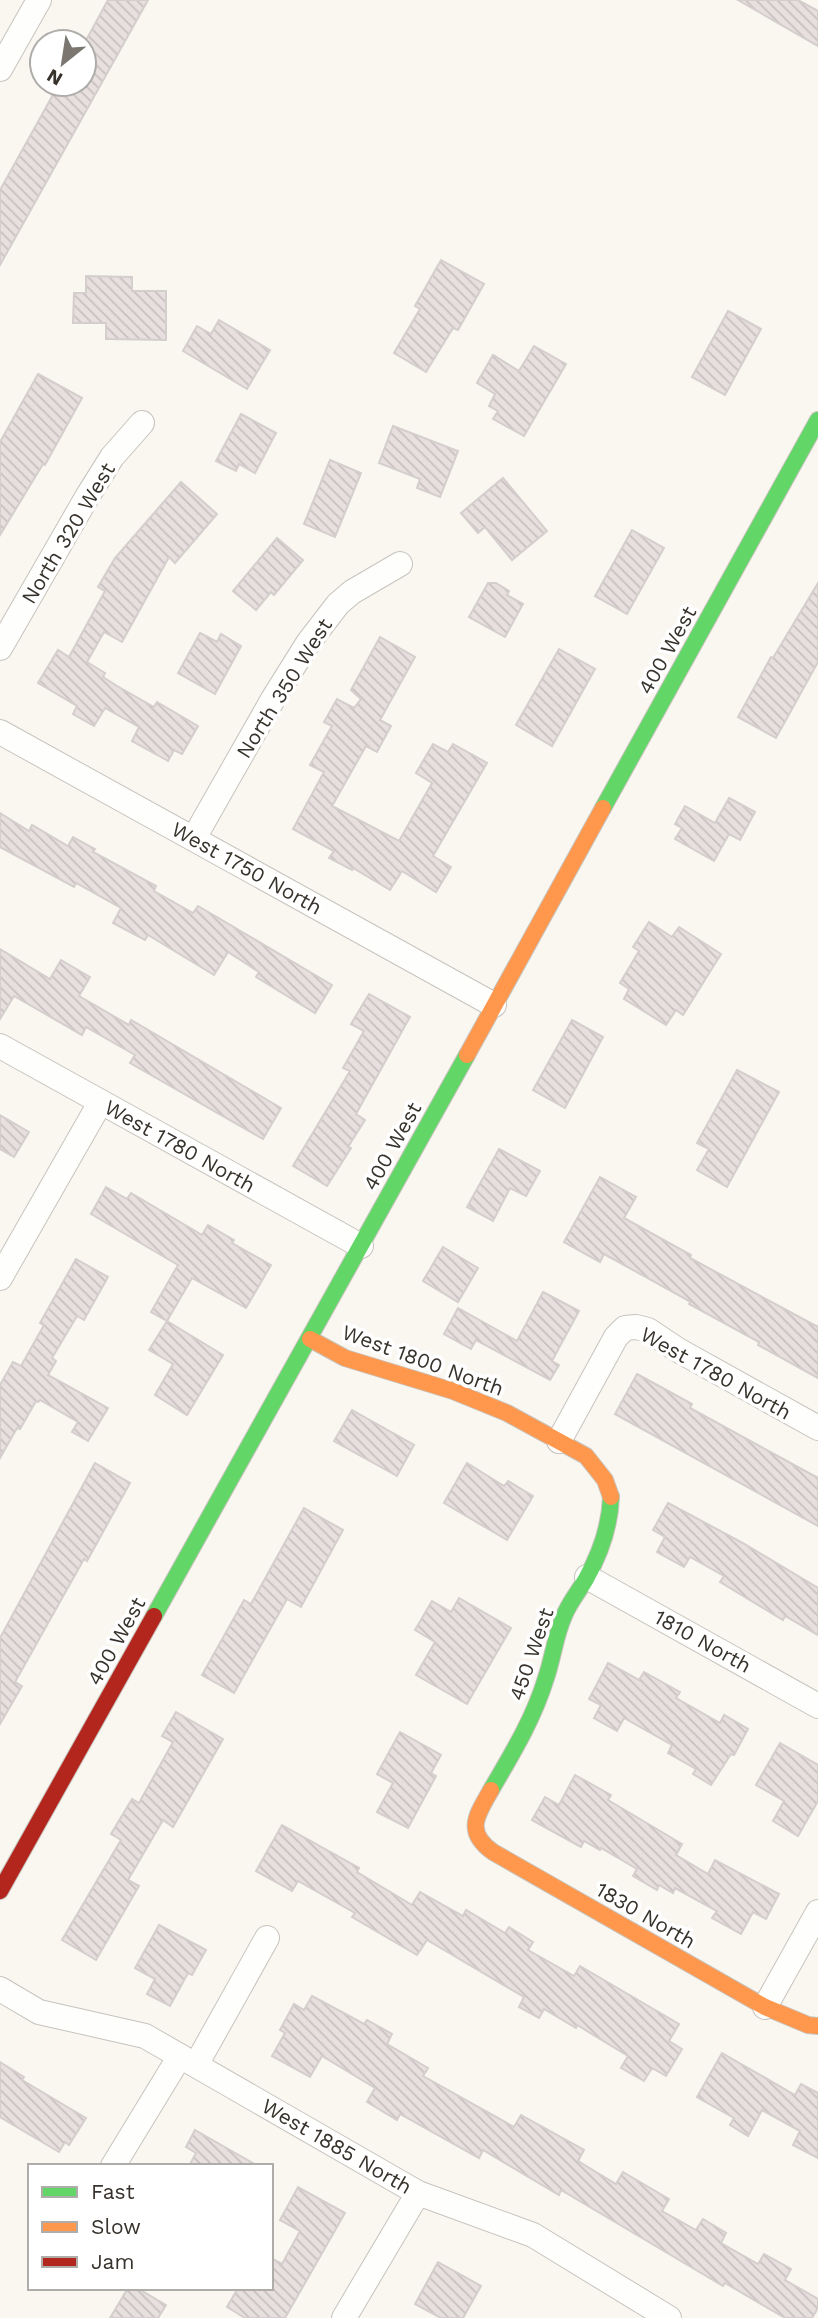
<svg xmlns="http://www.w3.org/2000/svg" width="818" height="2318" font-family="'Work Sans',sans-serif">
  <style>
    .building { fill: url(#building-back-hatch); stroke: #d4cecd; stroke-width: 2 }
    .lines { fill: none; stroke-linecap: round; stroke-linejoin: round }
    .street-casing { stroke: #c7c3bd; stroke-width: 26 }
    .fast-casing { stroke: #c7c3bd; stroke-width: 18 }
    .slow-casing { stroke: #c7c3bd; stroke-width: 18 }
    .jam-casing { stroke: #c7c3bd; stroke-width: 18 }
    .street { stroke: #fefefd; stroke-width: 24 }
    .fast { stroke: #63d668; stroke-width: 16 }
    .slow { stroke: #ff974d; stroke-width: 16 }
    .jam { stroke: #b3261e; stroke-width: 16 }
    .labels { text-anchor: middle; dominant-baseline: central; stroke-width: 7; stroke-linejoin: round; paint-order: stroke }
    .street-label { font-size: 21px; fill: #37322b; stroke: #fff }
  </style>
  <defs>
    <pattern id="building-back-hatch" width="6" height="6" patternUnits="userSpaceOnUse" patternTransform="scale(1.75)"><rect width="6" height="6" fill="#e8dfdf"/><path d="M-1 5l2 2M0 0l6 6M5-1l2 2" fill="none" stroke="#c8c0c0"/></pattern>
  </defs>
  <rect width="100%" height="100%" fill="#faf6f0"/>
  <g class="building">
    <path d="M 108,0 L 148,0 L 0,265 L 0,190 L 59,84 L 84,84 L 84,44 Z"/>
    <path d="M 738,0 L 798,0 L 818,11 L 818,46 Z"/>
    <path d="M 441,260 L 484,284 L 458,330 L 453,328 L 426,372 L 394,353 L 420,309 L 415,306 Z"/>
    <path d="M 86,276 L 132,277 L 132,291 L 166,291 L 166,340 L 106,339 L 106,323 L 73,323 L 74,293 L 86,293 Z"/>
    <path d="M 728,311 L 761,329 L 725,395 L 692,377 Z"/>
    <path d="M 219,320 L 270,350 L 247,389 L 183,351 L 197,326 L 211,334 Z"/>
    <path d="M 534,346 L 566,364 L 524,436 L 493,419 L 498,411 L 489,406 L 495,394 L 477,383 L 493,355 L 519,371 Z"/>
    <path d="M 38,374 L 82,398 L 45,465 L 43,464 L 0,535 L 0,442 Z"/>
    <path d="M 241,414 L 276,433 L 255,473 L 239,464 L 236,471 L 216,461 Z"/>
    <path d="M 393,426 L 458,451 L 440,497 L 417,488 L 420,479 L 379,463 Z"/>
    <path d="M 330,460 L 361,473 L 335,537 L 304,524 Z"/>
    <path d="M 503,478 L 547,531 L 512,560 L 485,527 L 478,533 L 461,513 Z"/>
    <path d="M 181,482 L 217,514 L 175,563 L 169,557 L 122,642 L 104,632 L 87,662 L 105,673 L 103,677 L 117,686 L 154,707 L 157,702 L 198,726 L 182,754 L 174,750 L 168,761 L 132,741 L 139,727 L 105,708 L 94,726 L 73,714 L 77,706 L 38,683 L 58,650 L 69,657 L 105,591 L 98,587 L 115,558 Z"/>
    <path d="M 632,530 L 664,548 L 627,614 L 595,596 Z"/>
    <path d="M 277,538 L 303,560 L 274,595 L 271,592 L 256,610 L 233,591 Z"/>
    <path d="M 488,583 L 496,583 L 509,591 L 507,595 L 523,604 L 505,637 L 469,617 Z"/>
    <path d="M 818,583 L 818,662 L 776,738 L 738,717 L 771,657 L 773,658 Z"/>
    <path d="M 200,633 L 217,642 L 221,634 L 241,646 L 215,694 L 178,673 Z"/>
    <path d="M 380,637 L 415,657 L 380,720 L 391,726 L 377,752 L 366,746 L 332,806 L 399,841 L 432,783 L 416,773 L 433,744 L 448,752 L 453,744 L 487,763 L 433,856 L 451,867 L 436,892 L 402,871 L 390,890 L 353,868 L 352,870 L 329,858 L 334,851 L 293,829 L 324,772 L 310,765 L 332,726 L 324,722 L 337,699 L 354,708 L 361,699 L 351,690 Z"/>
    <path d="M 559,649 L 595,669 L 552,746 L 516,725 Z"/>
    <path d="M 729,798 L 755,812 L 740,840 L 729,834 L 714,861 L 675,839 L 682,828 L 675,824 L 685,806 L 715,823 Z"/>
    <path d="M 0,813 L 29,831 L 32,825 L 68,846 L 73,837 L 95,849 L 93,852 L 156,886 L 154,891 L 193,913 L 198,906 L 332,985 L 315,1013 L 256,977 L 259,972 L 228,952 L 214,975 L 148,935 L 145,940 L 113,923 L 121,908 L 76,883 L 74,887 L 0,847 Z"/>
    <path d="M 649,922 L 672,937 L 679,927 L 721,954 L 683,1015 L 676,1010 L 666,1025 L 624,999 L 629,989 L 620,983 L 639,951 L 633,947 Z"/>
    <path d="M 0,949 L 50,979 L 61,960 L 90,977 L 79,996 L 129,1025 L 131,1020 L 281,1108 L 263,1139 L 130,1063 L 135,1055 L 86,1027 L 82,1035 L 14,996 L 0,1019 Z"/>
    <path d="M 369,994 L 410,1017 L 356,1114 L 365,1120 L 348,1147 L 351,1148 L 327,1186 L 293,1166 L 350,1071 L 343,1068 L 364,1031 L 351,1024 Z"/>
    <path d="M 572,1020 L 603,1037 L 565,1108 L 533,1090 Z"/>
    <path d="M 737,1070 L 779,1092 L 727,1187 L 697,1170 L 709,1149 L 697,1143 Z"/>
    <path d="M 0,1115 L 29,1132 L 14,1157 L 0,1149 Z"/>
    <path d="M 499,1149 L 540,1171 L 526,1196 L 510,1188 L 493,1221 L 467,1207 Z"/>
    <path d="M 600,1177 L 636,1197 L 624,1218 L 691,1255 L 690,1258 L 818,1327 L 818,1378 L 758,1345 L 759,1342 L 689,1304 L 691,1302 L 604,1254 L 600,1262 L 564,1242 Z"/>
    <path d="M 106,1187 L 127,1199 L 131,1193 L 202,1235 L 208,1225 L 234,1240 L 232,1243 L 271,1265 L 246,1308 L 192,1278 L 167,1321 L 223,1355 L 187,1415 L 155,1395 L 173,1364 L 149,1350 L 167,1321 L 151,1312 L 178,1265 L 91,1214 Z"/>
    <path d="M 443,1247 L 478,1268 L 458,1302 L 423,1281 Z"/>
    <path d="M 76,1259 L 108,1277 L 84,1320 L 77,1316 L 52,1358 L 56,1361 L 48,1375 L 108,1408 L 88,1441 L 72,1432 L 78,1422 L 40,1400 L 38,1402 L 36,1401 L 20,1429 L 17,1428 L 0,1458 L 0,1385 L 13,1362 L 21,1366 L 44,1325 L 40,1323 Z"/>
    <path d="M 543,1292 L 579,1311 L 552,1361 L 559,1365 L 550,1380 L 476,1340 L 471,1349 L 444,1334 L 458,1308 L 517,1341 Z"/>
    <path d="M 637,1374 L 692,1404 L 690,1408 L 818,1478 L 818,1526 L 615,1414 Z"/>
    <path d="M 352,1410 L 414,1445 L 397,1476 L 334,1441 Z"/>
    <path d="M 95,1463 L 130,1483 L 87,1561 L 84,1559 L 15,1682 L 22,1686 L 0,1724 L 0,1638 Z"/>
    <path d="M 467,1463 L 504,1486 L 508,1481 L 533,1496 L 507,1540 L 444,1503 Z"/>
    <path d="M 668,1503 L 743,1543 L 818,1588 L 818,1635 L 785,1616 L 783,1620 L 720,1582 L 724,1576 L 690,1557 L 684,1567 L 657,1552 L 665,1537 L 653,1530 Z"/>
    <path d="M 304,1508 L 343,1530 L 301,1607 L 287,1599 L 234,1693 L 202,1675 L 244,1600 L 251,1604 Z"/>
    <path d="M 459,1598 L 511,1628 L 467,1704 L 416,1675 L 435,1642 L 415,1630 L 432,1601 L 451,1612 Z"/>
    <path d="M 608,1663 L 639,1680 L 644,1672 L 680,1692 L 676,1698 L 720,1723 L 724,1715 L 748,1729 L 734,1755 L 731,1754 L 711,1785 L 693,1774 L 696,1769 L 668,1753 L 672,1745 L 624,1718 L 617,1731 L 594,1718 L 601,1705 L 589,1699 Z"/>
    <path d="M 176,1712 L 223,1739 L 173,1827 L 163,1820 L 128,1880 L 139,1886 L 96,1960 L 62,1940 L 121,1840 L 111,1834 L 132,1799 L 139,1803 L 173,1742 L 162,1736 Z"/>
    <path d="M 400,1732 L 441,1755 L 431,1773 L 436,1776 L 408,1828 L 377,1812 L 393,1783 L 377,1774 Z"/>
    <path d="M 780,1743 L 818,1765 L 818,1801 L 798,1836 L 773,1821 L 784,1801 L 756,1785 Z"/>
    <path d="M 575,1775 L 611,1795 L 608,1800 L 682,1844 L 676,1855 L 708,1874 L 715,1860 L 779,1894 L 766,1919 L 753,1912 L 741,1934 L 712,1918 L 717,1911 L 675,1888 L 673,1893 L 659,1885 L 657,1890 L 633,1876 L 637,1869 L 601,1848 L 600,1850 L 584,1841 L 581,1847 L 532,1820 L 545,1797 L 559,1805 Z"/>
    <path d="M 282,1825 L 359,1868 L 357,1872 L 412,1905 L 420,1892 L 463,1916 L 466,1910 L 505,1933 L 509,1927 L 533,1942 L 528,1950 L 574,1976 L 580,1966 L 679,2024 L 669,2041 L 682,2049 L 666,2076 L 652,2068 L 644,2081 L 621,2068 L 628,2056 L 577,2025 L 576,2028 L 544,2009 L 539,2018 L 519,2007 L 524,1997 L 427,1940 L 417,1955 L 352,1917 L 355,1913 L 298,1881 L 292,1891 L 256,1871 Z"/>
    <path d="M 159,1925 L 206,1950 L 192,1975 L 188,1973 L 170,2006 L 147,1994 L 155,1979 L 135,1968 Z"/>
    <path d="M 312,1996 L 364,2024 L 367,2020 L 392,2034 L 387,2044 L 428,2068 L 423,2076 L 514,2127 L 521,2115 L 584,2150 L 578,2161 L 616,2184 L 623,2172 L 669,2199 L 662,2211 L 696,2230 L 703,2219 L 726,2233 L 721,2243 L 758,2264 L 764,2254 L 791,2269 L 785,2280 L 818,2299 L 818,2308 L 812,2318 L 785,2318 L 725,2283 L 723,2286 L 561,2190 L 559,2195 L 483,2150 L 479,2158 L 400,2114 L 397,2120 L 367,2102 L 375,2088 L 322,2056 L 310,2077 L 272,2056 L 285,2033 L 280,2030 L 294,2004 L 304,2010 Z"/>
    <path d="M 722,2053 L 795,2095 L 801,2084 L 818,2093 L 818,2158 L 793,2145 L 800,2131 L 762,2110 L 748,2136 L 730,2125 L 734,2118 L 697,2097 Z"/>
    <path d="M 0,2062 L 24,2077 L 22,2080 L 86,2118 L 69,2145 L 65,2142 L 59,2152 L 0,2117 Z"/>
    <path d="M 195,2130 L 258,2166 L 189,2166 L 196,2153 L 186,2147 Z"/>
    <path d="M 298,2187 L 345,2213 L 285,2318 L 245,2318 L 227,2307 L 238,2288 L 271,2288 L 271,2258 L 282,2264 L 300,2231 L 280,2220 Z"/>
    <path d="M 438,2262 L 481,2286 L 463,2318 L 441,2318 L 415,2304 Z"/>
    <path d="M 128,2288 L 137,2288 L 166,2305 L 158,2318 L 110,2318 Z"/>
  </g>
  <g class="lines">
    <g class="street-casing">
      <g id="street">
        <path d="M 0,69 L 39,0"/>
        <path d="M 0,648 L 87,497 L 112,457 L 142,423"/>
        <path d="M 0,732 L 494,1005"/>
        <path d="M 194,838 L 273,699 L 308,643 L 338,604 L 352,592 L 400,564"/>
        <path d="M 0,1046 L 361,1246"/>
        <path d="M 0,1278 L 100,1103"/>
        <path d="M 559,1441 L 616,1337 L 625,1328 L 636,1327 L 648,1330 L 678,1350 L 818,1428"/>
        <path d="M 587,1577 L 818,1706"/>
        <path d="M 0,1989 L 39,2012 L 145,2036 L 418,2193 L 533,2235 L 669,2318"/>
        <path d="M 765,2007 L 818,1912"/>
        <path d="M 196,2065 L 267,1938"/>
        <path d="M 113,2166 L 180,2056"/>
        <path d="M 344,2318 L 418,2193"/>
      </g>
    </g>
    <g class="fast-casing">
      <g id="fast">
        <path d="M 603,808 L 818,420"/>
        <path d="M 154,1616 L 467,1055"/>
        <path d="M 491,1790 C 512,1754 534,1718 546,1678 C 553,1658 555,1636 564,1616 C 569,1603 579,1591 586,1579 C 600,1554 610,1525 611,1497"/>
      </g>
    </g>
    <g class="slow-casing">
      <g id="slow">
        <path d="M 467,1055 L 603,808"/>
        <path d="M 310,1339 L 345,1358 L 453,1391 L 507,1413 L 586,1456 L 605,1480 L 611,1497"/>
        <path d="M 491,1790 C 477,1815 464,1831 493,1852 L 765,2007 L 808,2025 L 818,2026"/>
      </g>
    </g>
    <g class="jam-casing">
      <path id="jam" d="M 0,1891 L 154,1616"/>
    </g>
    <use href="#street" class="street"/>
    <use href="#fast" class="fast"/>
    <use href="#slow" class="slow"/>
    <use href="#jam" class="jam"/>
  </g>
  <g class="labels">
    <g class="street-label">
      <text transform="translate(68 533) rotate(-59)">North 320 West</text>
      <text transform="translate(667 650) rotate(-61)">400 West</text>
      <text transform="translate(284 688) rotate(-58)">North 350 West</text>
      <text transform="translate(247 868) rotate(29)">West 1750 North</text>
      <text transform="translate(180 1146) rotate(29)">West 1780 North</text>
      <text transform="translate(392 1146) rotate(-61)">400 West</text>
      <text transform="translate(423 1360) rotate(20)">West 1800 North</text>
      <text transform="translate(716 1373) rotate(29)">West 1780 North</text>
      <text transform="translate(116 1641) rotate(-61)">400 West</text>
      <text transform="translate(703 1641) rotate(29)">1810 North</text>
      <text transform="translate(531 1654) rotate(-71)">450 West</text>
      <text transform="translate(646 1915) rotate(30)">1830 North</text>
      <text transform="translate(337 2146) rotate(30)">West 1885 North</text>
    </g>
  </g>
  <rect x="28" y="2164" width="245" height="126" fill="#ffffff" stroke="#afadaa" stroke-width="2"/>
  <rect x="42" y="2187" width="35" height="10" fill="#63d668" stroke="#afadaa" stroke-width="2"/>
  <text x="91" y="2199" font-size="21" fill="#37322b">Fast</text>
  <rect x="42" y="2222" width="35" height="10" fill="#ff974d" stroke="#afadaa" stroke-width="2"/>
  <text x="91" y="2234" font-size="21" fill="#37322b">Slow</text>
  <rect x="42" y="2257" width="35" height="10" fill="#b3261e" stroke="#afadaa" stroke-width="2"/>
  <text x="91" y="2269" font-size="21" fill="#37322b">Jam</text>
  <g transform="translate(63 63) rotate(210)"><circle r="33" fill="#ffffff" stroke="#afadaa" stroke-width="2"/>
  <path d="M0-5L12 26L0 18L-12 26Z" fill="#7b7770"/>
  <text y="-10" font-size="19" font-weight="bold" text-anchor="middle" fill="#37322b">N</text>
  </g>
</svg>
